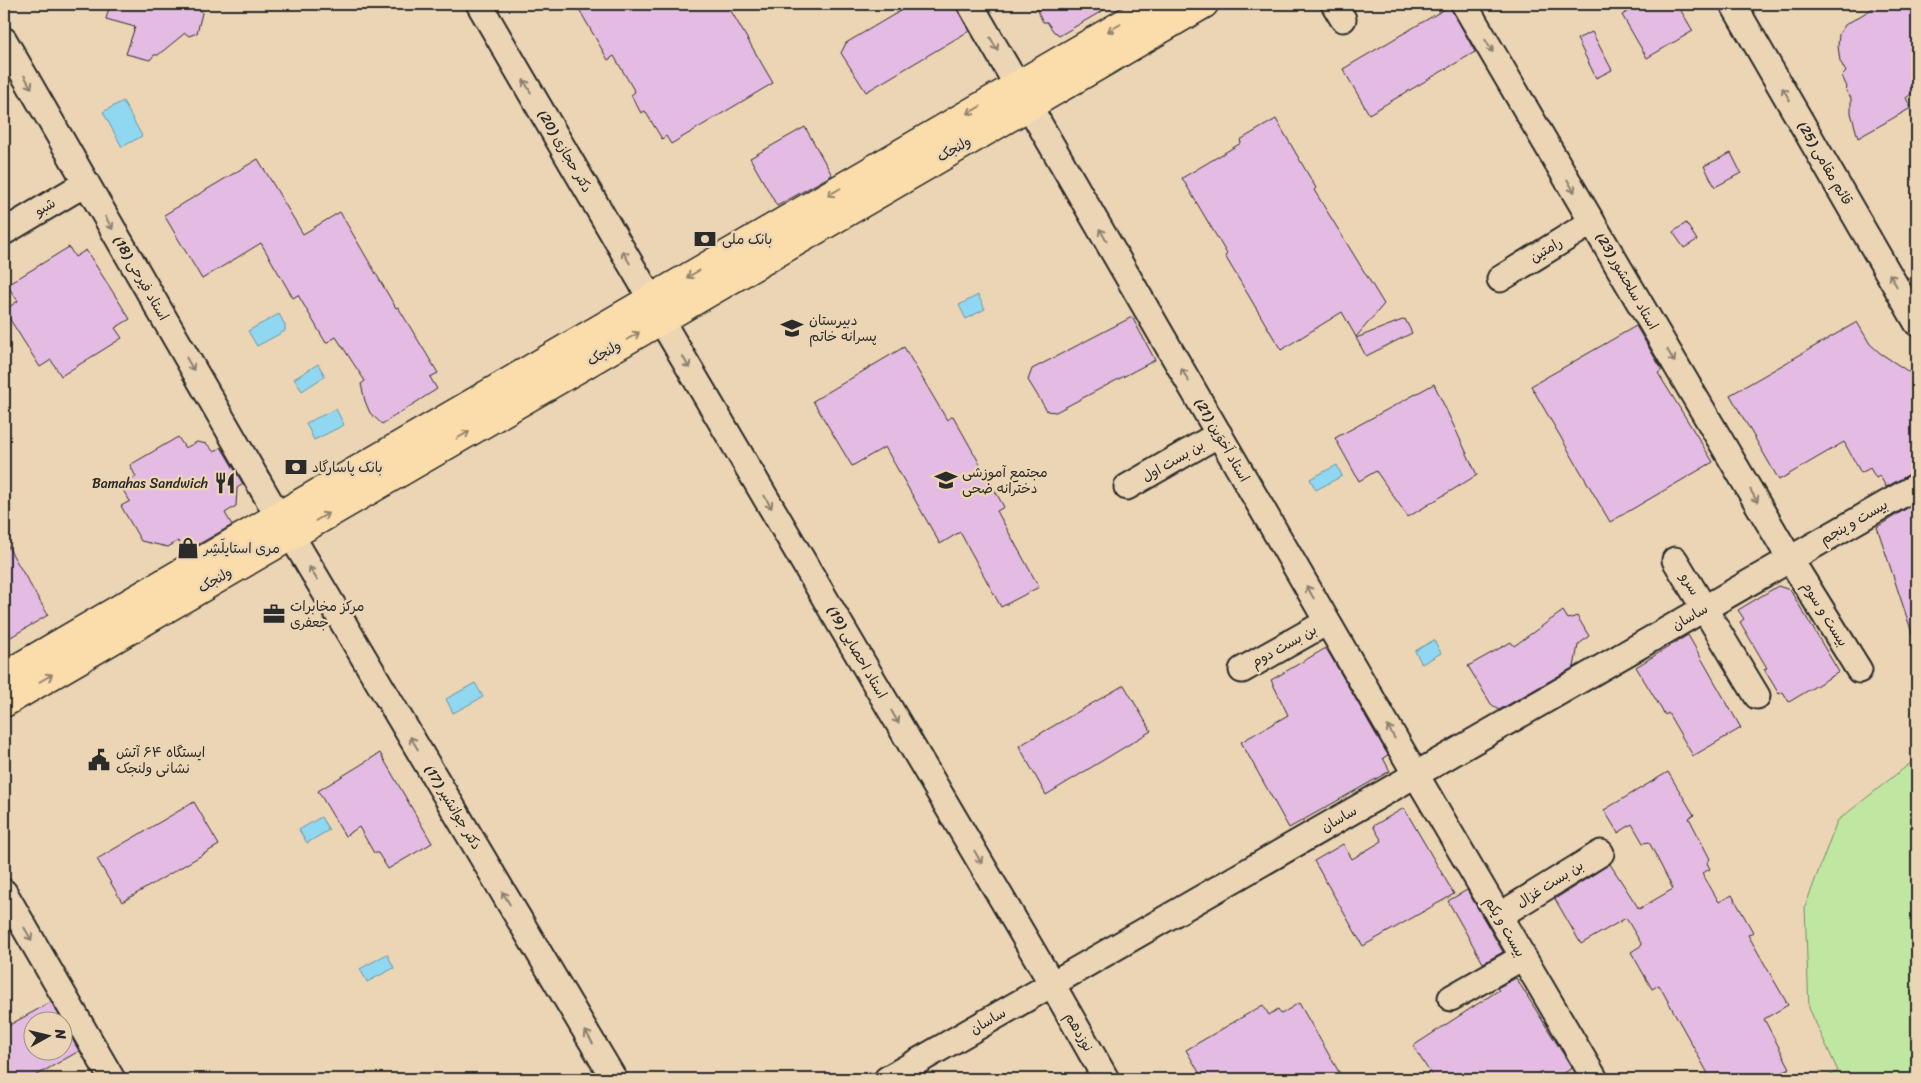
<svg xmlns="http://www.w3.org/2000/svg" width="1921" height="1083" font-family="Sriracha,'Playpen Sans Arabic',sans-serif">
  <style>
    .green { fill: #c0e7a2; stroke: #768966 }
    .water { fill: #90d8f2; stroke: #6893a2 }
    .building { fill: #e4bbe3; stroke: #2b2b2b }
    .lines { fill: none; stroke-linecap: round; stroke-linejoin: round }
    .minor-casing { stroke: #2b2b2b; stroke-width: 29 }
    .major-casing { stroke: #2b2b2b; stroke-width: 31 }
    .minor { stroke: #ebd5b4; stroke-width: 25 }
    .major { stroke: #faddab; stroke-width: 28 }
    .oneway { stroke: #92846b }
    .oneway2 { stroke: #8b8070 }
    .labels { text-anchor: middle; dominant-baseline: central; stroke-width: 5; stroke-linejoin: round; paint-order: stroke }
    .street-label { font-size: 14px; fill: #2b2b2b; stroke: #ebd5b4 }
    .poi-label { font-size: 14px; fill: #2b2b2b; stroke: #ebd5b4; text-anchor: start }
  </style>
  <rect width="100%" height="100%" fill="#ebd5b4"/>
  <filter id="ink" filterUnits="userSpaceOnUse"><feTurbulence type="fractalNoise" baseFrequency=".02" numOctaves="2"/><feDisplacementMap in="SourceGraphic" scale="10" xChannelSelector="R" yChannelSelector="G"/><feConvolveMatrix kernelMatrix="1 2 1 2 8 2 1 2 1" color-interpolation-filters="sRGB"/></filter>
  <g filter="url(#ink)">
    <path class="green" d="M 1917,758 L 1917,1079 L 1824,1079 L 1838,1071 L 1809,1008 L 1805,907 L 1837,821 Z"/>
    <g class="water">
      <path d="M 123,101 L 142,136 L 122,147 L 103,112 Z"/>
      <path d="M 978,295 L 985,309 L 966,319 L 959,305 Z"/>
      <path d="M 279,314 L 285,325 L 285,331 L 257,346 L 248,331 Z"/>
      <path d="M 318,364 L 325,376 L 302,391 L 294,379 Z"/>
      <path d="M 336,409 L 344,425 L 314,440 L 306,423 Z"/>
      <path d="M 1337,465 L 1342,476 L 1316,490 L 1310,479 Z"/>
      <path d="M 1434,640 L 1441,653 L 1422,664 L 1415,651 Z"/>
      <path d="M 475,683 L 483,697 L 453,713 L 446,699 Z"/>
      <path d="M 321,817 L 329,830 L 307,843 L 299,830 Z"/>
      <path d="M 387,954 L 394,968 L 367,982 L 360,969 Z"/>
    </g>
    <g class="building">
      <path d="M 110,4 L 197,4 L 202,13 L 197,33 L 189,36 L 185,33 L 158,55 L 154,55 L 150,60 L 126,54 L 135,27 L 106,19 Z"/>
      <path d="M 576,4 L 727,4 L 773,83 L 671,144 L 666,136 L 662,139 L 645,111 L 641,113 L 631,95 L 635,92 L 614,56 L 608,60 Z"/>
      <path d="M 912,4 L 956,4 L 958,11 L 969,31 L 866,92 L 841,53 L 846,43 Z"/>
      <path d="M 1034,4 L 1114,4 L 1059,36 L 1057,33 L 1054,32 L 1047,22 L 1043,22 Z"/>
      <path d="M 1641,4 L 1677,4 L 1693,31 L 1647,58 L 1622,15 Z"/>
      <path d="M 1880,4 L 1917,4 L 1917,89 L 1906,98 L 1911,108 L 1858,138 L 1851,113 L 1851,98 L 1846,91 L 1847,87 L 1842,76 L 1846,72 L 1840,61 L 1838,46 L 1839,34 L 1845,25 Z"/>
      <path d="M 1450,6 L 1475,52 L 1369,114 L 1343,69 Z"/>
      <path d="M 1592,32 L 1612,70 L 1596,78 L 1577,39 Z"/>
      <path d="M 1276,119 L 1316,188 L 1314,190 L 1384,304 L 1356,337 L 1342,312 L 1281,350 L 1225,256 L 1227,254 L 1182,178 L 1241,143 L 1240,140 Z"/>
      <path d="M 805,127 L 832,175 L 777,206 L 750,158 Z"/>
      <path d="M 1731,153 L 1741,173 L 1715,187 L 1704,166 Z"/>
      <path d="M 258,159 L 303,234 L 340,212 L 396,308 L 398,307 L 438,373 L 430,377 L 437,389 L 382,424 L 370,413 L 365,401 L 361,384 L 365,381 L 336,337 L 326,343 L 298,295 L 293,298 L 261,243 L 202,279 L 164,215 Z"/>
      <path d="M 1686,223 L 1697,240 L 1684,248 L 1673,232 Z"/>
      <path d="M 69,247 L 75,257 L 86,250 L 130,319 L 115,328 L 122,338 L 61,376 L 51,360 L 40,367 L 4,310 L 18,301 L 7,285 Z"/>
      <path d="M 1132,317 L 1155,360 L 1056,412 L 1047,411 L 1028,380 L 1032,369 Z"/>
      <path d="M 1405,319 L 1412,333 L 1366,356 L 1356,338 Z"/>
      <path d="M 1857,322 L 1870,344 L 1880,353 L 1909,372 L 1917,383 L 1917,472 L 1910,474 L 1886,487 L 1880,476 L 1876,478 L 1870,468 L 1861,473 L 1844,442 L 1779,480 L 1730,395 Z"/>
      <path d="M 1636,326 L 1662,370 L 1658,373 L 1713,462 L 1610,522 L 1531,386 Z"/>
      <path d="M 904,347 L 947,420 L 953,416 L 1004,507 L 997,511 L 1039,587 L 1001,607 L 960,532 L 940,544 L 885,447 L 852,466 L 813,401 Z"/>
      <path d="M 1434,384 L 1477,475 L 1408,517 L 1376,471 L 1359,481 L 1335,438 Z"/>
      <path d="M 178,437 L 185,448 L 197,442 L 207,444 L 214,452 L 221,447 L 243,484 L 237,488 L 236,506 L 225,513 L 232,525 L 185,552 L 178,541 L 168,547 L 141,541 L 121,506 L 130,501 L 124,492 L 126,482 L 136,477 L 130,465 Z"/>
      <path d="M 1917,502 L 1917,639 L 1914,639 L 1877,527 Z"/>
      <path d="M 4,540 L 48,615 L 4,641 Z"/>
      <path d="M 1778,586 L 1790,590 L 1839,672 L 1789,702 L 1783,692 L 1779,694 L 1764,669 L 1767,668 L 1740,622 L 1744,619 L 1738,610 Z"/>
      <path d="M 1563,611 L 1568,619 L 1577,616 L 1589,636 L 1578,645 L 1574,667 L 1499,710 L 1491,704 L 1468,666 L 1511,642 L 1514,646 Z"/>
      <path d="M 1688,635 L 1741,728 L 1693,756 L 1668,713 L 1665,715 L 1636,667 Z"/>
      <path d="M 1326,648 L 1388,755 L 1383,758 L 1390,771 L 1289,828 L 1241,742 L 1288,715 L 1271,680 Z"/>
      <path d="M 1124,685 L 1151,731 L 1046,795 L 1019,746 Z"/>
      <path d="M 380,753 L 432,843 L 388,869 L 378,853 L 374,853 L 359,827 L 345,836 L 318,791 Z"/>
      <path d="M 1668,772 L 1694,815 L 1689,818 L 1710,859 L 1707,863 L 1710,869 L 1702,873 L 1719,902 L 1732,895 L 1753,932 L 1748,935 L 1788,1005 L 1764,1019 L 1790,1068 L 1769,1079 L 1711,1079 L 1659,985 L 1652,989 L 1631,952 L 1642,945 L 1626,918 L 1581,944 L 1555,899 L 1610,864 L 1639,909 L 1673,889 L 1649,842 L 1643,843 L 1632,824 L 1618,833 L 1604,810 Z"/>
      <path d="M 194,802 L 219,845 L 122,902 L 97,859 Z"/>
      <path d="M 1404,808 L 1454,894 L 1363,946 L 1314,861 L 1343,844 L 1352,859 L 1382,841 L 1373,826 Z"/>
      <path d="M 1467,890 L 1503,952 L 1483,963 L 1448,901 Z"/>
      <path d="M 1516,978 L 1572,1068 L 1555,1079 L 1434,1079 L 1413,1046 L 1499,990 L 1497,988 Z"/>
      <path d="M 51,1002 L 62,1020 L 32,1020 L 32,1050 L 62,1050 L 62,1022 L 79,1051 L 30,1079 L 4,1079 L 4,1028 Z"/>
      <path d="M 1299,1003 L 1343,1079 L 1203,1079 L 1186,1050 L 1263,1005 L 1269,1015 L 1278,1009 L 1281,1014 Z"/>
    </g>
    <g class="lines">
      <g class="minor-casing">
        <g id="minor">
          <path d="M 479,4 L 651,299"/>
          <path d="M 970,4 L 1017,85"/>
          <path d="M 1334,4 L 1343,19"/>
          <path d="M 1464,4 L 1790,559 L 1859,670"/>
          <path d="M 1733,4 L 1917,323"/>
          <path d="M 4,40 L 278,516 L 291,535 L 614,1079"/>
          <path d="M 1029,106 L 1416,775 L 1595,1079"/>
          <path d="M 4,232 L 86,183"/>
          <path d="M 1500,279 L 1592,222"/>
          <path d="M 661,320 L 1052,984 L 1106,1079"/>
          <path d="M 1127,487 L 1219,434"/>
          <path d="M 1675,560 L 1757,696"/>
          <path d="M 1242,670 L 1327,622"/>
          <path d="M 4,892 L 112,1079"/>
          <path d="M 1499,916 L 1601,853"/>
          <path d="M 1451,998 L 1523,957"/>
          <path d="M 887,1079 L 1917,486"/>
        </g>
      </g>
      <g class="major-casing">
        <g id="major">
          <path d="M 4,676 L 1157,4"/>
          <path d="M 4,703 L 1204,4"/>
        </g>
      </g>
      <use href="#minor" class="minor"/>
      <use href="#major" class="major"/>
    </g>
    <defs><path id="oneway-shaft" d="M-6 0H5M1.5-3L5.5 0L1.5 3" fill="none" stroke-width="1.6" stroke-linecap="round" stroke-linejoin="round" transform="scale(1.25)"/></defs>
    <g class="oneway">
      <use href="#oneway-shaft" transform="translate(1114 28) rotate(150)"/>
      <use href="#oneway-shaft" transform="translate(974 110) rotate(150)"/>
      <use href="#oneway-shaft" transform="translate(834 192) rotate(150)"/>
      <use href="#oneway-shaft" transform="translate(693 274) rotate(150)"/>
      <use href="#oneway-shaft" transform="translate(633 336) rotate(-30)"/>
      <use href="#oneway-shaft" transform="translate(463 435) rotate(-30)"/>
      <use href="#oneway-shaft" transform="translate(322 517) rotate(-30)"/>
      <use href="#oneway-shaft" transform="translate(46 678) rotate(-30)"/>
    </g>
    <g class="oneway2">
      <use href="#oneway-shaft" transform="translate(994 44) rotate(60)"/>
      <use href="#oneway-shaft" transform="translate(1489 46) rotate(60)"/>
      <use href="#oneway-shaft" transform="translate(28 82) rotate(60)"/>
      <use href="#oneway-shaft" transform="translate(527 86) rotate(-120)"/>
      <use href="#oneway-shaft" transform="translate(1786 94) rotate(-120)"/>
      <use href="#oneway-shaft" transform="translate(1571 186) rotate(60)"/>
      <use href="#oneway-shaft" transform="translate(109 223) rotate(60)"/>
      <use href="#oneway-shaft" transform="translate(1103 235) rotate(-120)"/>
      <use href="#oneway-shaft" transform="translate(626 257) rotate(-120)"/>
      <use href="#oneway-shaft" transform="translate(1893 280) rotate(-120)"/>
      <use href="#oneway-shaft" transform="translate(1671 356) rotate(60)"/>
      <use href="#oneway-shaft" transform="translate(686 362) rotate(60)"/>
      <use href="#oneway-shaft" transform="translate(190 364) rotate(60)"/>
      <use href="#oneway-shaft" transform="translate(1185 375) rotate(-120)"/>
      <use href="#oneway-shaft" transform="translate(1754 496) rotate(60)"/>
      <use href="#oneway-shaft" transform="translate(768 502) rotate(60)"/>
      <use href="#oneway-shaft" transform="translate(313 573) rotate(-121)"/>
      <use href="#oneway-shaft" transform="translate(1310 592) rotate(-120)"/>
      <use href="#oneway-shaft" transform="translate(895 717) rotate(60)"/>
      <use href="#oneway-shaft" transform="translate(1391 732) rotate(-120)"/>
      <use href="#oneway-shaft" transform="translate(414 743) rotate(-121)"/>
      <use href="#oneway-shaft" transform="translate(978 857) rotate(60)"/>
      <use href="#oneway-shaft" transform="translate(506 898) rotate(-121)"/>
      <use href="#oneway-shaft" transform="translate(28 934) rotate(60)"/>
      <use href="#oneway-shaft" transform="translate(589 1037) rotate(-121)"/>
    </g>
  </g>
  <defs>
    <g id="bank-bare" transform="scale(1.725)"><path d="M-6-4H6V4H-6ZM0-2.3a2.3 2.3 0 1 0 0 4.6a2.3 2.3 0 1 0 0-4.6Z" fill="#2b2b2b" stroke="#ebd5b4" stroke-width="2.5" paint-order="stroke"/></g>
    <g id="school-bare" transform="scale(1.725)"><path d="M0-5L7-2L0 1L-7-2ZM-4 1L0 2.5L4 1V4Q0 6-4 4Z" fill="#2b2b2b" stroke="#ebd5b4" stroke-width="2.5" paint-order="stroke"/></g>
    <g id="restaurant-bare" transform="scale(1.725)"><path d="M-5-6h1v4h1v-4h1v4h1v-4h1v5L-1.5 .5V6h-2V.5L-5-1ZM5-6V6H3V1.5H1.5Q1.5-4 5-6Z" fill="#2b2b2b" stroke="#ebd5b4" stroke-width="2.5" paint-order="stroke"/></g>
    <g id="shop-bare" transform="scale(1.725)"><path d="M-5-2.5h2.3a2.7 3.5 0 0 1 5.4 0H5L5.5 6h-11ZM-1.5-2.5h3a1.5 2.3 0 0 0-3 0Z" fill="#2b2b2b" stroke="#ebd5b4" stroke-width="2.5" paint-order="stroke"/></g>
    <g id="office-bare" transform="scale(1.725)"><path d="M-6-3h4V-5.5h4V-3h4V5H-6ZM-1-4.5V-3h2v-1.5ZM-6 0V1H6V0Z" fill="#2b2b2b" stroke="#ebd5b4" stroke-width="2.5" paint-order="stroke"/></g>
    <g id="civic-bare" transform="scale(1.725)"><path d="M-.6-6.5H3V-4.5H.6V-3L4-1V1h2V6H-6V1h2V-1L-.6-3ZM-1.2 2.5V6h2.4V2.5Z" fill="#2b2b2b" stroke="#ebd5b4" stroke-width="2.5" paint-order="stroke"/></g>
  </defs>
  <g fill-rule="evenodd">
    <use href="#bank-bare" x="705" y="239"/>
    <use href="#school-bare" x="792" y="328"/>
    <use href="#bank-bare" x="296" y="467"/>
    <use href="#school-bare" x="946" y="480"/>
    <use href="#restaurant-bare" x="225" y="483"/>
    <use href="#shop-bare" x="188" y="548"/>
    <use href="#office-bare" x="274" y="614"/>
    <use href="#civic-bare" x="99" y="760"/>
  </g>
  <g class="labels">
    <g class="street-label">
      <text transform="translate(954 149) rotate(-30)">ولنجک</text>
      <text transform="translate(565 151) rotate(60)">دکتر حجازی (20)</text>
      <text transform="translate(1825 163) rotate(60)">قائم مقامی (25)</text>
      <text transform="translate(45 207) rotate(-31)">شبو</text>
      <text transform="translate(1546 250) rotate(-31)">رامتین</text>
      <text transform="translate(141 278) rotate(60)">استاد فیرحی (18)</text>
      <text transform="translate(1627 281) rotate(60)">استاد سلحشور (23)</text>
      <text transform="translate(604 353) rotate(-30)">ولنجک</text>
      <text transform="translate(1222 440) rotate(60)">استاد اَخوَين (21)</text>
      <text transform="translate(1173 461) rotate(-30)">بن بست اول</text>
      <text transform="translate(1854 522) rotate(-30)">بیست و پنجم</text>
      <text transform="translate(215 580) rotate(-30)">ولنجک</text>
      <text transform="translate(1690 584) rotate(59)">سرو</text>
      <text transform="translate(1825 614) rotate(58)">بیست و سوم</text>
      <text transform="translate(1690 617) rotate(-30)">ساسان</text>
      <text transform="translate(1284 646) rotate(-29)">بن بست دوم</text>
      <text transform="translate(857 652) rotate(60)">استاد احصایی (19)</text>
      <text transform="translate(453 807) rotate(59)">دکتر جوانشیر (17)</text>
      <text transform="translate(1339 819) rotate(-30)">ساسان</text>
      <text transform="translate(1550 884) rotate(-32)">بن بست غزال</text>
      <text transform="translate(1505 927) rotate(60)">بیست و یکم</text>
      <text transform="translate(988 1021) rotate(-30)">ساسان</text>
      <text transform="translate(1079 1032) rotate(60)">نوزدهم</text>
    </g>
    <g class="poi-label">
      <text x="722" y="239">بانک ملی</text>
      <text x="809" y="320">دبیرستان<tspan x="809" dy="16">پسرانه خاتم</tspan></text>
      <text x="312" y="467">بانک پاسارگاد</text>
      <text x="962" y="472">مجتمع آموزشی<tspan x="962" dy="16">دخترانه ضحی</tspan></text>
      <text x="208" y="483" text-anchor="end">Bamahas Sandwich</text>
      <text x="204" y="548">مری استایلَشِر</text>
      <text x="290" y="606">مرکز مخابرات<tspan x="290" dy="16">جعفری</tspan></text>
      <text x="116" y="752">ایستگاه ۶۴ آتش<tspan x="116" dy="16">نشانی ولنجک</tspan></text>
    </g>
  </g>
  <rect width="1921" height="1083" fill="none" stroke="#ebd5b4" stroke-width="20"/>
  <rect x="10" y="10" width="1901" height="1063" fill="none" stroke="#2b2b2b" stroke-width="2" filter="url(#ink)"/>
  <g transform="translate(48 1036) rotate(82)"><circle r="24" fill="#ebd5b4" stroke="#9e917d"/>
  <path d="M0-4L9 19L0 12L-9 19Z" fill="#2b2b2b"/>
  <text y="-8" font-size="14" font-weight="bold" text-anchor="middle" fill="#2b2b2b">N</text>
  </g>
</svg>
